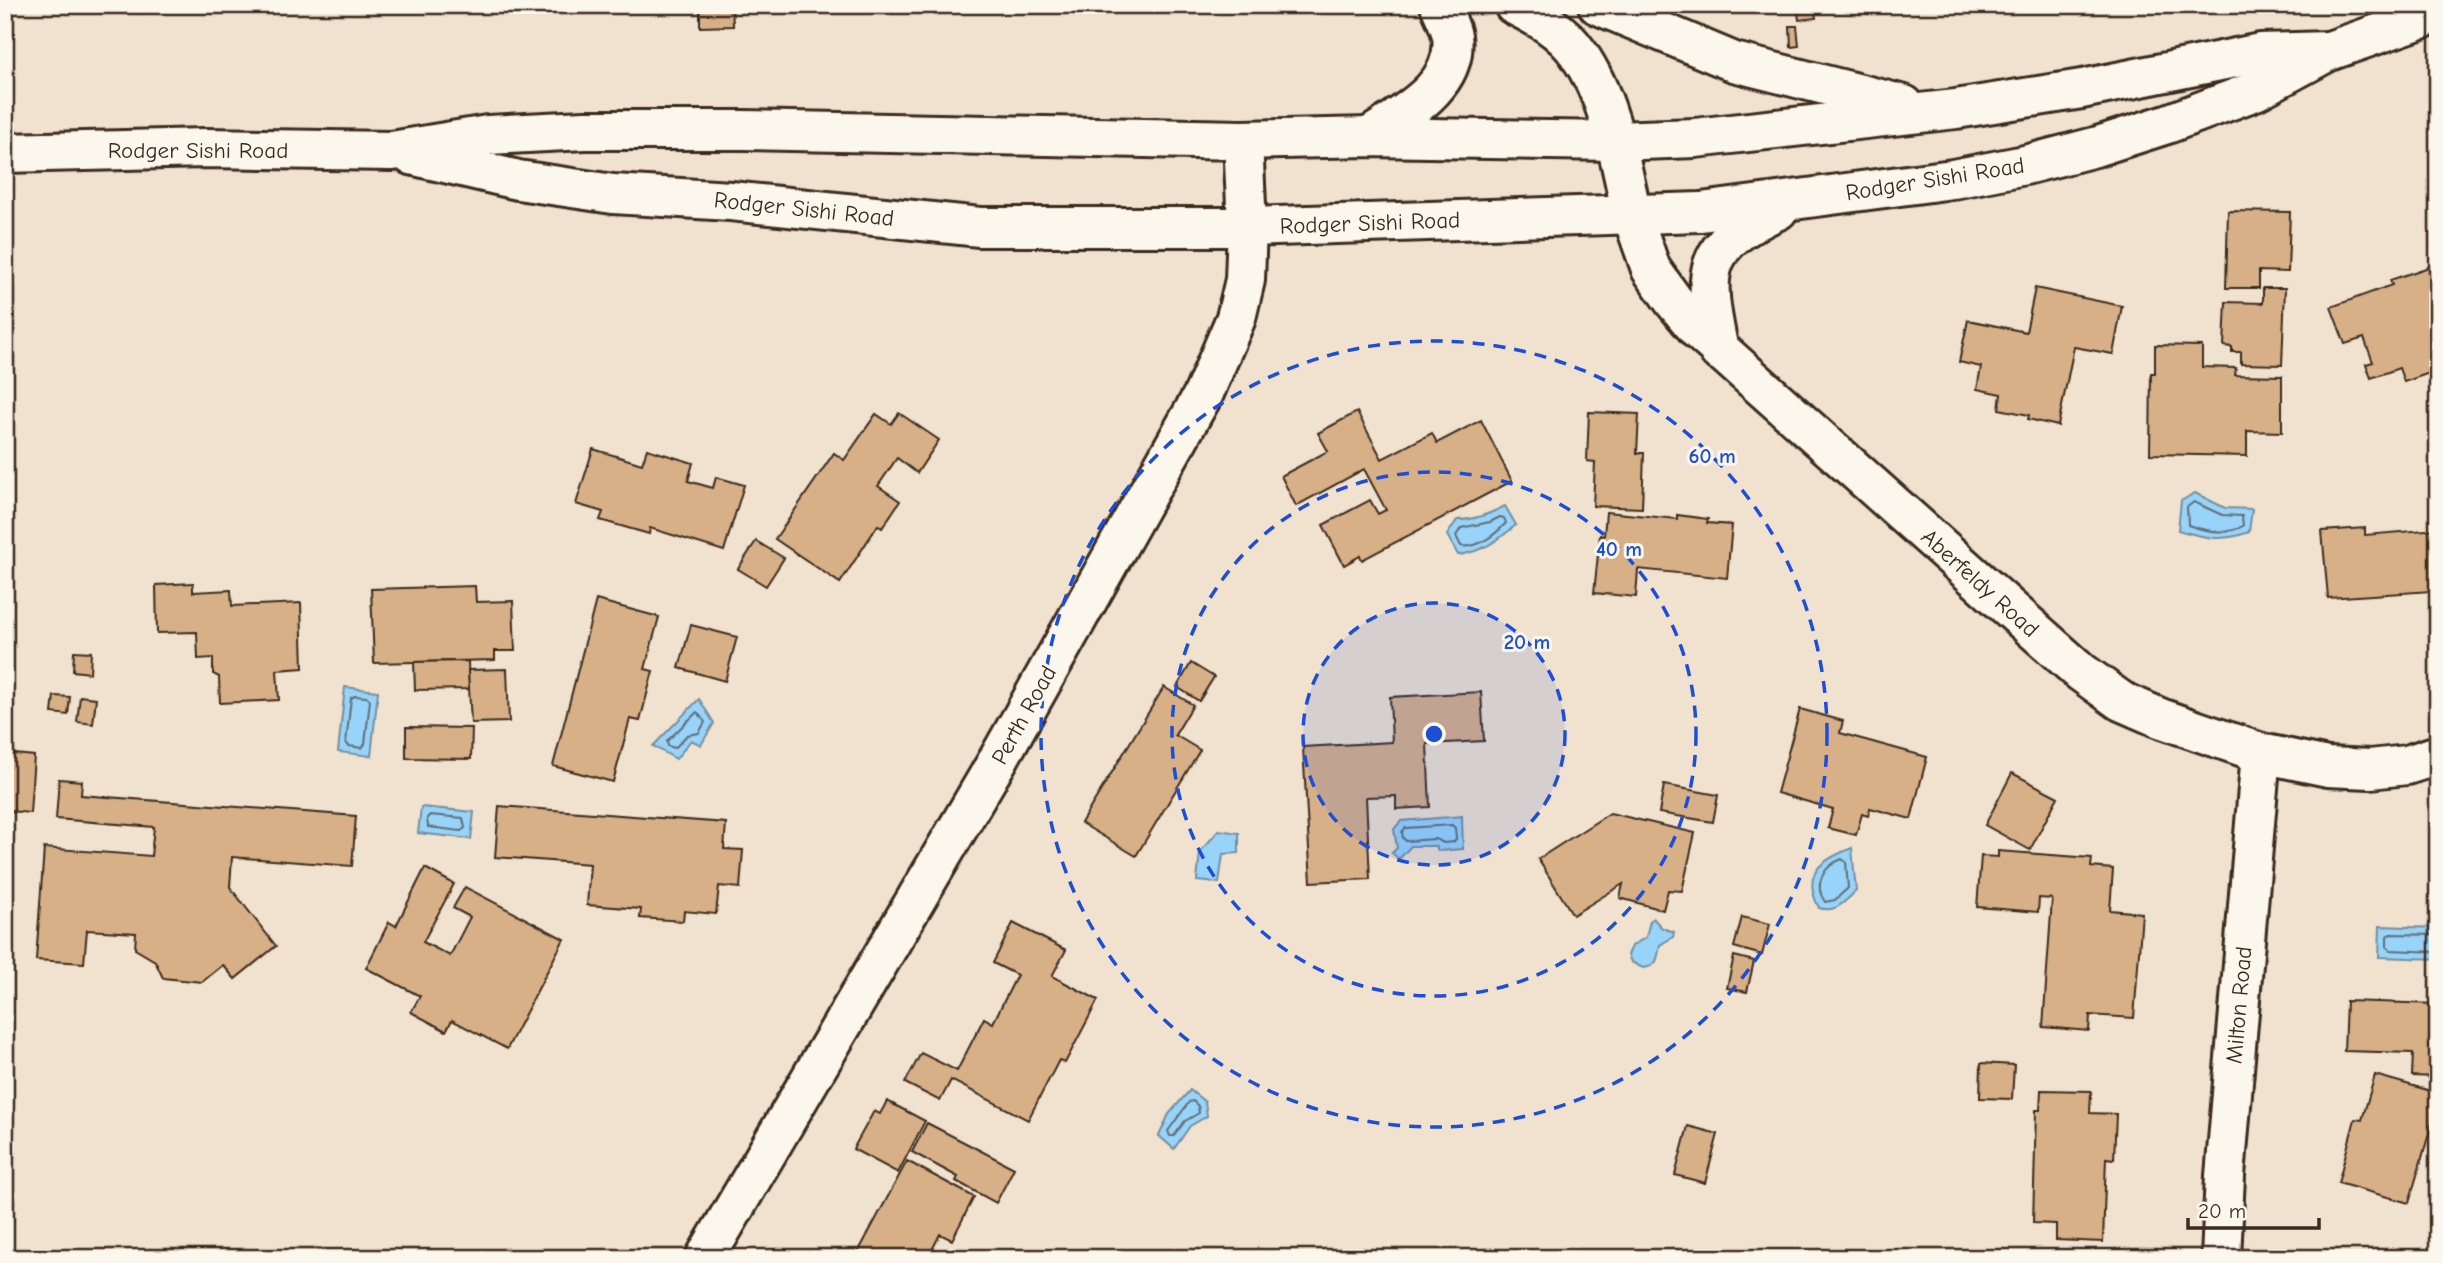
<svg xmlns="http://www.w3.org/2000/svg" width="2443" height="1263" font-family="'Comic Neue',sans-serif">
  <style>
    .water { fill: #98d3f9; stroke: #738fa1; stroke-width: 2 }
    .lines { fill: none; stroke-linecap: round; stroke-linejoin: round }
    .shore { stroke: #606e76; stroke-width: 2 }
    .building { fill: #d7b088; stroke: #3b2a1e; stroke-width: 2 }
    .street-casing { stroke: #3b2a1e; stroke-width: 44 }
    .secondary-casing { stroke: #3b2a1e; stroke-width: 44 }
    .street { stroke: #fbf7ec; stroke-width: 38 }
    .secondary { stroke: #fbf7ec; stroke-width: 38 }
    .ring { fill: none; stroke: #1d4ed8; stroke-width: 3.5; stroke-dasharray: 12 9 }
    .labels { text-anchor: middle; dominant-baseline: central; stroke-width: 6; stroke-linejoin: round; paint-order: stroke }
    .street-label { font-size: 23px; fill: #3b2a1e; stroke: #fbf7ec }
    .centre { fill: #1d4ed8; stroke: #fbf7ec; stroke-width: 3.5 }
    .ring-label { font-size: 21px; text-anchor: middle; font-weight: bold; fill: #1d4ed8; stroke: #fbf7ec; stroke-width: 6; stroke-linejoin: round; paint-order: stroke }
  </style>
  <rect width="100%" height="100%" fill="#f0e2ce"/>
  <filter id="ink" filterUnits="userSpaceOnUse"><feTurbulence type="fractalNoise" baseFrequency=".0143" numOctaves="2"/><feDisplacementMap in="SourceGraphic" scale="14" xChannelSelector="R" yChannelSelector="G"/><feConvolveMatrix kernelMatrix="1 2 1 2 8 2 1 2 1" color-interpolation-filters="sRGB"/></filter>
  <g filter="url(#ink)">
    <g class="water">
      <path d="M 2195,493 L 2225,508 L 2252,509 L 2249,532 C 2222,542 2205,538 2178,530 L 2181,501 Z"/>
      <path d="M 1505,506 L 1516,525 C 1497,541 1482,552 1458,555 L 1447,535 L 1457,520 C 1475,520 1490,514 1505,506 Z"/>
      <path d="M 345,687 L 378,691 L 371,756 L 338,752 Z"/>
      <path d="M 699,699 L 714,723 L 701,745 L 691,740 L 676,759 L 653,746 Z"/>
      <path d="M 421,807 L 474,812 L 471,839 L 418,833 Z"/>
      <path d="M 1462,816 L 1463,849 L 1438,851 L 1436,846 L 1411,846 L 1399,859 L 1392,853 L 1397,848 L 1394,829 L 1401,821 Z"/>
      <path d="M 1219,830 L 1239,833 L 1239,853 L 1223,854 L 1219,883 L 1197,881 L 1200,852 Z"/>
      <path d="M 1852,848 L 1856,891 C 1844,902 1836,913 1819,908 C 1801,873 1821,860 1852,848 Z"/>
      <path d="M 1653,918 L 1662,928 L 1674,932 L 1673,937 L 1660,945 C 1657,958 1659,966 1643,968 L 1631,962 L 1628,955 L 1632,946 L 1646,937 L 1650,921 Z"/>
      <path d="M 2380,926 L 2438,928 L 2438,959 L 2379,957 Z"/>
      <path d="M 1190,1090 L 1205,1102 L 1207,1116 L 1190,1126 L 1174,1149 L 1159,1136 L 1169,1114 Z"/>
    </g>
    <g class="lines">
      <g class="shore">
        <path d="M 2194,502 L 2222,515 L 2242,516 L 2243,526 C 2226,536 2205,531 2188,525 L 2187,507 Z"/>
        <path d="M 1500,517 L 1504,518 L 1506,523 C 1495,535 1477,549 1461,546 L 1456,536 L 1461,528 L 1490,522 Z"/>
        <path d="M 355,696 L 367,697 L 370,700 L 365,744 L 362,748 L 349,746 L 346,743 L 351,698 Z"/>
        <path d="M 697,712 L 705,722 L 699,733 L 687,735 L 675,748 L 668,746 L 667,741 Z"/>
        <path d="M 430,815 L 463,818 L 465,828 L 461,831 L 428,827 L 427,818 Z"/>
        <path d="M 1452,825 L 1455,828 L 1456,839 L 1453,842 L 1444,843 L 1435,839 L 1406,841 L 1403,838 L 1402,832 L 1405,828 Z"/>
        <path d="M 1842,859 L 1846,862 L 1848,888 L 1835,900 L 1825,902 C 1813,885 1823,866 1842,859 Z"/>
        <path d="M 2438,935 L 2390,934 L 2387,936 L 2387,947 L 2390,950 L 2438,952"/>
        <path d="M 1193,1101 L 1198,1106 L 1199,1113 L 1185,1121 L 1174,1136 L 1170,1136 L 1168,1131 L 1189,1102 Z"/>
      </g>
    </g>
    <g class="building">
      <path d="M 700,5 L 732,5 L 733,26 L 700,27 Z"/>
      <path d="M 1797,5 L 1814,5 L 1816,18 L 1799,20 Z"/>
      <path d="M 1790,26 L 1797,26 L 1799,46 L 1791,47 Z"/>
      <path d="M 2228,211 L 2290,212 L 2288,272 L 2259,271 L 2259,288 L 2226,288 Z"/>
      <path d="M 2438,264 L 2438,370 L 2404,382 L 2399,368 L 2371,378 L 2366,364 L 2373,362 L 2364,338 L 2345,344 L 2331,307 L 2392,285 L 2390,280 Z"/>
      <path d="M 2035,288 L 2122,306 L 2113,354 L 2074,347 L 2058,426 L 2028,419 L 2029,415 L 1999,409 L 2001,394 L 1977,389 L 1981,367 L 1959,362 L 1968,320 L 2026,332 Z"/>
      <path d="M 2263,288 L 2285,288 L 2282,365 L 2241,364 L 2241,352 L 2232,352 L 2232,347 L 2224,346 L 2226,302 L 2263,303 Z"/>
      <path d="M 2155,345 L 2202,346 L 2202,367 L 2236,368 L 2235,375 L 2282,376 L 2282,432 L 2247,431 L 2247,456 L 2150,454 L 2151,373 L 2155,373 Z"/>
      <path d="M 1357,412 L 1382,459 L 1432,433 L 1437,443 L 1481,420 L 1512,481 L 1362,560 L 1360,556 L 1344,565 L 1323,525 L 1370,500 L 1378,514 L 1386,510 L 1364,469 L 1296,506 L 1281,476 L 1328,451 L 1318,433 Z"/>
      <path d="M 1589,412 L 1639,414 L 1637,453 L 1644,453 L 1642,508 L 1593,506 L 1595,462 L 1587,461 Z"/>
      <path d="M 899,413 L 939,440 L 917,473 L 897,458 L 878,486 L 900,501 L 882,528 L 878,525 L 840,583 L 775,539 L 834,453 L 844,460 L 876,414 L 891,424 Z"/>
      <path d="M 593,449 L 642,464 L 647,449 L 693,463 L 688,481 L 713,488 L 716,477 L 744,485 L 724,551 L 650,528 L 649,534 L 600,520 L 603,512 L 576,504 Z"/>
      <path d="M 1606,512 L 1677,519 L 1677,515 L 1708,519 L 1707,523 L 1732,525 L 1727,578 L 1638,569 L 1636,597 L 1594,593 L 1600,535 L 1604,536 Z"/>
      <path d="M 2365,528 L 2365,535 L 2438,529 L 2438,597 L 2431,598 L 2431,591 L 2328,598 L 2322,531 Z"/>
      <path d="M 756,541 L 784,558 L 766,586 L 738,569 Z"/>
      <path d="M 193,583 L 193,592 L 231,590 L 232,606 L 301,603 L 303,668 L 277,670 L 279,700 L 220,703 L 219,677 L 213,674 L 213,658 L 198,659 L 197,632 L 157,633 L 156,585 Z"/>
      <path d="M 475,586 L 476,602 L 513,601 L 515,651 L 495,651 L 495,660 L 374,663 L 371,589 Z"/>
      <path d="M 596,600 L 659,617 L 645,669 L 653,671 L 640,721 L 630,719 L 613,782 L 553,766 Z"/>
      <path d="M 691,625 L 737,637 L 725,681 L 679,668 Z"/>
      <path d="M 74,651 L 91,652 L 90,673 L 73,671 Z"/>
      <path d="M 468,661 L 469,689 L 415,690 L 414,662 Z"/>
      <path d="M 1191,663 L 1214,677 L 1199,701 L 1177,687 Z"/>
      <path d="M 507,669 L 509,722 L 471,723 L 468,670 Z"/>
      <path d="M 1164,687 L 1193,705 L 1175,735 L 1200,750 L 1136,856 L 1081,823 Z"/>
      <path d="M 1481,692 L 1484,741 L 1427,744 L 1430,807 L 1396,809 L 1396,796 L 1366,797 L 1370,879 L 1311,882 L 1303,747 L 1392,742 L 1390,697 Z"/>
      <path d="M 54,696 L 70,697 L 68,715 L 52,713 Z"/>
      <path d="M 80,696 L 96,698 L 93,724 L 77,722 Z"/>
      <path d="M 1800,709 L 1843,721 L 1840,733 L 1927,757 L 1911,819 L 1870,808 L 1868,816 L 1862,814 L 1856,835 L 1828,828 L 1833,809 L 1777,793 Z"/>
      <path d="M 406,727 L 472,728 L 471,759 L 406,758 Z"/>
      <path d="M 5,753 L 34,756 L 30,813 L 10,811 L 9,817 L 5,817 Z"/>
      <path d="M 2012,773 L 2058,797 L 2030,850 L 1985,825 Z"/>
      <path d="M 59,779 L 82,781 L 81,795 L 356,816 L 352,866 L 232,857 L 230,887 L 276,946 L 235,979 L 223,965 L 202,982 L 163,978 L 155,961 L 135,949 L 136,933 L 87,930 L 84,963 L 36,960 L 44,848 L 151,856 L 154,827 L 56,819 Z"/>
      <path d="M 1664,785 L 1718,795 L 1713,822 L 1659,813 Z"/>
      <path d="M 499,806 L 726,823 L 724,849 L 743,850 L 740,888 L 719,886 L 716,914 L 684,911 L 683,921 L 640,918 L 641,909 L 587,905 L 590,864 L 495,857 Z"/>
      <path d="M 1610,813 L 1695,833 L 1682,891 L 1668,890 L 1663,910 L 1620,898 L 1623,884 L 1573,915 L 1538,859 Z"/>
      <path d="M 1998,851 L 2092,858 L 2091,867 L 2113,869 L 2110,910 L 2142,913 L 2134,1018 L 2090,1015 L 2089,1031 L 2043,1027 L 2052,899 L 2039,898 L 2038,912 L 1977,907 L 1981,856 L 1998,857 Z"/>
      <path d="M 425,868 L 454,884 L 423,942 L 450,956 L 470,917 L 453,908 L 465,887 L 564,939 L 507,1049 L 452,1020 L 446,1031 L 411,1012 L 420,996 L 366,968 L 389,922 L 396,926 Z"/>
      <path d="M 1742,917 L 1770,924 L 1762,955 L 1734,947 Z"/>
      <path d="M 1013,923 L 1066,950 L 1052,976 L 1098,1000 L 1065,1063 L 1059,1060 L 1028,1120 L 951,1080 L 940,1101 L 905,1083 L 921,1053 L 957,1071 L 984,1018 L 993,1023 L 1017,975 L 993,963 Z"/>
      <path d="M 1734,956 L 1754,961 L 1747,992 L 1727,988 Z"/>
      <path d="M 2346,1001 L 2438,1004 L 2438,1077 L 2412,1076 L 2413,1053 L 2344,1051 Z"/>
      <path d="M 1981,1063 L 2014,1065 L 2012,1099 L 1980,1098 Z"/>
      <path d="M 2375,1075 L 2438,1093 L 2438,1102 L 2409,1203 L 2338,1183 L 2355,1119 L 2362,1120 Z"/>
      <path d="M 2041,1090 L 2091,1091 L 2090,1113 L 2116,1114 L 2114,1159 L 2106,1158 L 2103,1242 L 2056,1240 L 2056,1224 L 2033,1223 L 2036,1110 L 2040,1110 Z"/>
      <path d="M 887,1101 L 925,1121 L 898,1173 L 853,1149 L 874,1111 L 880,1114 Z"/>
      <path d="M 927,1123 L 1014,1168 L 996,1203 L 956,1181 L 958,1177 L 912,1152 Z"/>
      <path d="M 1688,1126 L 1718,1134 L 1705,1183 L 1675,1175 Z"/>
      <path d="M 907,1161 L 974,1197 L 952,1240 L 940,1234 L 928,1258 L 855,1258 Z"/>
      <path d="M 1600,1251 L 1656,1258 L 1599,1258 Z"/>
    </g>
    <g class="lines">
      <g class="street-casing">
        <g id="street">
          <path d="M 1632,215 L 1651,269 L 1673,300 L 1699,331 L 2081,672 L 2121,701 L 2160,718 L 2261,753 L 2328,767 L 2370,769 L 2407,765 L 2438,755"/>
          <path d="M 705,1258 L 998,760 L 1204,393 L 1236,318 L 1245,280 L 1247,227 L 1243,140"/>
          <path d="M 2221,1258 L 2225,1176 L 2261,753"/>
        </g>
      </g>
      <g class="secondary-casing">
        <g id="secondary">
          <path d="M 1514,5 C 1538,17 1562,30 1578,53 C 1611,100 1620,161 1632,215"/>
          <path d="M 1598,5 L 1734,62 L 1904,105"/>
          <path d="M 1369,137 C 1403,114 1459,86 1452,36 C 1450,26 1444,15 1440,5"/>
          <path d="M 5,153 L 206,148 L 392,151 L 488,135 L 585,130 L 742,130 L 1243,140 L 1369,137 L 1615,141 L 1695,138 L 1956,109 L 2082,89 L 2260,53 L 2329,51"/>
          <path d="M 411,155 L 518,180 L 613,194 L 731,201 L 980,227 L 1247,227 L 1701,212 L 1953,179 L 2025,165 L 2095,147 L 2167,124 L 2255,91 L 2329,51 L 2438,13"/>
          <path d="M 1719,351 C 1703,273 1699,246 1778,210"/>
        </g>
      </g>
      <use href="#street" class="street"/>
      <use href="#secondary" class="secondary"/>
    </g>
  </g>
  <circle cx="1434" cy="734" r="131" fill="#1d4ed8" fill-opacity=".12"/>
  <g class="ring">
    <circle cx="1434" cy="734" r="131"/>
    <circle cx="1434" cy="734" r="262"/>
    <circle cx="1434" cy="734" r="393"/>
  </g>
  <g class="labels">
    <g class="street-label">
      <text x="198" y="150">Rodger Sishi Road</text>
      <text transform="translate(1935 179) rotate(-9)">Rodger Sishi Road</text>
      <text transform="translate(804 209) rotate(6)">Rodger Sishi Road</text>
      <text transform="translate(1370 223) rotate(-2)">Rodger Sishi Road</text>
      <text transform="translate(1980 583) rotate(42)">Aberfeldy Road</text>
      <text transform="translate(1024 715) rotate(-61)">Perth Road</text>
      <text transform="translate(2239 1005) rotate(-85)">Milton Road</text>
    </g>
  </g>
  <circle cx="1434" cy="734" r="10" class="centre"/>
  <g class="ring-label">
    <text x="1712" y="463">60 m</text>
    <text x="1619" y="556">40 m</text>
    <text x="1527" y="649">20 m</text>
  </g>
  <rect width="2443" height="1263" fill="none" stroke="#fbf7ec" stroke-width="28"/>
  <rect x="14" y="14" width="2415" height="1235" fill="none" stroke="#3b2a1e" stroke-width="2.5" filter="url(#ink)"/>
  <path d="M2188 1218v10h131v-10" fill="none" stroke="#3b2a1e" stroke-width="3.5"/>
  <text x="2198" y="1218" font-size="21" fill="#3b2a1e" stroke="#fbf7ec" stroke-width="5" paint-order="stroke">20 m</text>
</svg>
